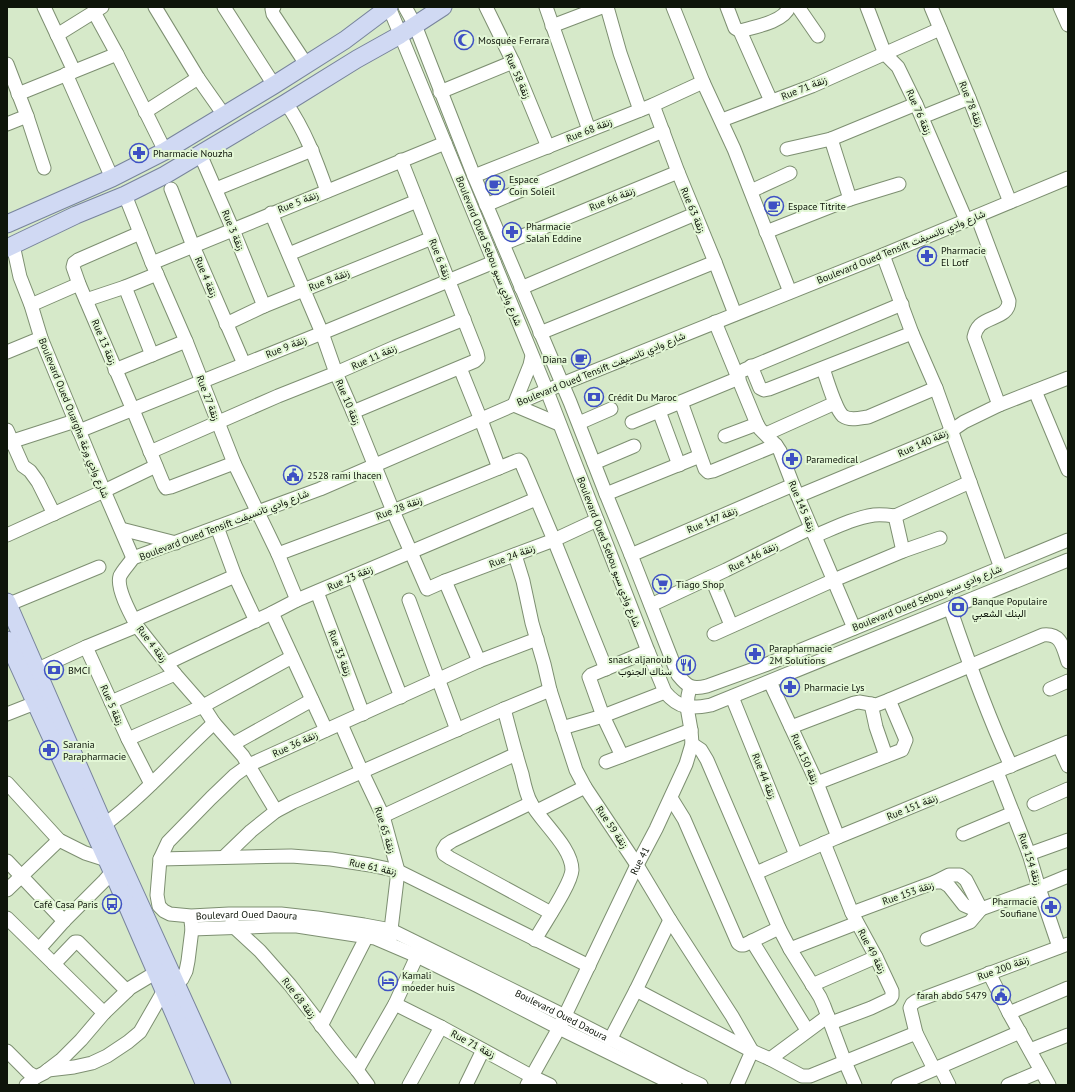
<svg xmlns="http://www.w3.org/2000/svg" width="1075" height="1092" font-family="'PT Sans',Vazirmatn,sans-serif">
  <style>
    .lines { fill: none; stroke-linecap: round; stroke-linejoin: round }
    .minor-casing { stroke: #7d8f71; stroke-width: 15 }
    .major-casing { stroke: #78849c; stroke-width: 19 }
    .minor { stroke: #fff; stroke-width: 13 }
    .major { stroke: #d0d9f3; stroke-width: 17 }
    .labels { text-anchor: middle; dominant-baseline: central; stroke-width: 4; stroke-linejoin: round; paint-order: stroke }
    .poi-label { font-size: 10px; fill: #0e150a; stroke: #e3f7d6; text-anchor: start }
    .street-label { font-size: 10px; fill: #0e150a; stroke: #e3f7d6 }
  </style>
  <rect width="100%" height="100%" fill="#d6e9c9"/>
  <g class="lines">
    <g class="minor-casing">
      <g id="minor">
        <path d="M 44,7 L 74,71"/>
        <path d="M 155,7 L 198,78 L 224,115"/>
        <path d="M 224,7 L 274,85"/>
        <path d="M 274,7 L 272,9 L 273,14 L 306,64"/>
        <path d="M 389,7 L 547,391 L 648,651 L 665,692 C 679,709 691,709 711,705 L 1068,560"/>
        <path d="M 405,7 L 415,25 L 474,176 L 570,402 L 606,494 L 631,555 L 678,675 C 687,686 691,690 707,686 L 765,665 L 1068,540"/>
        <path d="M 486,7 L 513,62 L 548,147"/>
        <path d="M 546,7 L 589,130"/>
        <path d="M 607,7 L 620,53 L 640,110"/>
        <path d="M 673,7 L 703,82 L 734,149 L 790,292"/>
        <path d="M 727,7 L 735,28 L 740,31 L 771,101"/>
        <path d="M 798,7 L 818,36"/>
        <path d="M 867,7 L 885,54 L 898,67 L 916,104 L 966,220"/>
        <path d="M 931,7 L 969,98 L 1010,202"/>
        <path d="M 1060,7 L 1068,25"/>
        <path d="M 94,12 L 117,54 L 165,151"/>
        <path d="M 552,26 L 602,7"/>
        <path d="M 740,31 C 754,27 784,22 789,7"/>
        <path d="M 57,35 L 102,7"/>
        <path d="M 7,64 L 27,116 L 44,168"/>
        <path d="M 66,74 L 112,178"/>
        <path d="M 440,92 L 513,62"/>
        <path d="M 18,94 L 117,54"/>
        <path d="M 286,103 C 305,130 316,160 327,191"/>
        <path d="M 653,105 L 678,172 L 715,262 L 735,314"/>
        <path d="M 145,112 L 198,78"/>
        <path d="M 922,117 L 969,98"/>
        <path d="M 722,120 L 812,86 L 940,29"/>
        <path d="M 7,124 L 27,116"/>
        <path d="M 831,139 L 850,199"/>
        <path d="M 787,149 L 831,139 L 916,104"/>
        <path d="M 200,154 L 233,230 L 264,306"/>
        <path d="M 474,176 L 653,105 L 703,82"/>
        <path d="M 171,189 L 193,246 L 244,364"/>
        <path d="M 216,189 L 312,150"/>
        <path d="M 751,191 L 790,173"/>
        <path d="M 125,195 L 152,263 L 186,341 L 234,463 L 278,554 L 297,600"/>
        <path d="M 486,205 L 663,131"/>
        <path d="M 271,213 L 322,333 L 336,373 L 353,412 L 393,511 L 427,589 L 445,581 L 554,540 L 597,520"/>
        <path d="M 977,216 L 1009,301 C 1009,317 990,316 980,325 C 977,328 975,332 974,337 L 999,405"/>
        <path d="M 766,232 L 850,199 L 899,184"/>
        <path d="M 140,233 L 78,260 L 74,263 L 73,267 L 79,284 L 133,410 L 164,485 L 166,488 L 171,487 L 234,463"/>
        <path d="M 503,244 L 678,172"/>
        <path d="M 13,245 L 20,277 L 31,305 L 41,338 L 104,491 L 133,558"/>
        <path d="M 289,254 L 417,201"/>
        <path d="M 883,255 L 912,333 L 936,388 L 1001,568"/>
        <path d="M 152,263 L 445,143"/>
        <path d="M 125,287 L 152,355"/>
        <path d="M 521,288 L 695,214"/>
        <path d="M 86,300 L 125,287 L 157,274"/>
        <path d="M 31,305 L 79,284"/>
        <path d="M 715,322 L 757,424 L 760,429 L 776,445 L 780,451 L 793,485 L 854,628"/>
        <path d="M 226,324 L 264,306 L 432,238"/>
        <path d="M 540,333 L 715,262"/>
        <path d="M 7,352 L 41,338"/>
        <path d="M 532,356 L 530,365 L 514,405 L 559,424"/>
        <path d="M 751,366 L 760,388 L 764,390 L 769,389 L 912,333"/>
        <path d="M 460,368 L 481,420 L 499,468"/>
        <path d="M 823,369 C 827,379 835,409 843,416 C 850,421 860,418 868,417 L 936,388"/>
        <path d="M 115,370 L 186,341"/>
        <path d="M 744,370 L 902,304"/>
        <path d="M 1035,391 L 1068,470"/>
        <path d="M 681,402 L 705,469 L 708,472 L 713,471 L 776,445"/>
        <path d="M 659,411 L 679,465"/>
        <path d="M 353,412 L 475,361 L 478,358 L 477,353 L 401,160"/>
        <path d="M 632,422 L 739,378"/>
        <path d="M 579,423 L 611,409"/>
        <path d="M 7,430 L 23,466 L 30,471 L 38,482 L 54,514"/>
        <path d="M 79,431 L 322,333 L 494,262"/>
        <path d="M 766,434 L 835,403"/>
        <path d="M 725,436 L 757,424"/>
        <path d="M 7,443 L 75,421"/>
        <path d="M 150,452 L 278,396 L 336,373 L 395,347 L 464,319"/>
        <path d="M 594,463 L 634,446"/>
        <path d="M 606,494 L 700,456"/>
        <path d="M 798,496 L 935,439 L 945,435 L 964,422 L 999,405 L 1068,378"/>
        <path d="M 895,516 L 970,482"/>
        <path d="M 895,516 L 903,551"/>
        <path d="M 217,527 L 235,576 L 256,621"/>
        <path d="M 121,529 L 176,543"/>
        <path d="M 7,535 L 104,491 L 156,466"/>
        <path d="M 815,536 C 834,528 853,518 874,515 C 881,514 888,515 895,516"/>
        <path d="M 278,554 L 393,511 L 516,461 L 519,460 L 521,462 L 554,540 L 606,669"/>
        <path d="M 515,555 L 523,581 L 532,623 L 544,664 L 550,690 L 576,770 L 585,787 L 637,865 L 670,920 L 732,1016 L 752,1051 L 737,1085"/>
        <path d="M 631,555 L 793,485"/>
        <path d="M 354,576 L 401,697"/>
        <path d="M 711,577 L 731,625"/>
        <path d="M 445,581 L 479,661"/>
        <path d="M 317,592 L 363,714"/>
        <path d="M 409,600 L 457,730"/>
        <path d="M 7,605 L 99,567"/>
        <path d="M 651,605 L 726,570 L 811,528"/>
        <path d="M 950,608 C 968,661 987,714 1011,766"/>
        <path d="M 272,613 L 326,730"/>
        <path d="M 134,620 L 235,576"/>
        <path d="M 714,634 L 834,580 L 903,551 L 940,538"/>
        <path id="s1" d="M 537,639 L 479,661 L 249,765 L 235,775 L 211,798 L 168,842 L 160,859 L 157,895 L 159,906 L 164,911 L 170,914 L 191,916 L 229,914 L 281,914 L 317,918 L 364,925 L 391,930 L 565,1016 L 686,1078 L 701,1085"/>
        <path d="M 86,647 L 128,739 L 151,784"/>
        <path d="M 167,663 L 272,613 L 297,600 L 536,499"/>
        <path d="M 36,670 L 86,647 L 137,626"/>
        <path d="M 770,682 L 817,783 L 838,837"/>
        <path d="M 1050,689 L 1068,681"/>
        <path d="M 732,697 L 796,855"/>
        <path d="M 111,702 L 175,674"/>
        <path d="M 871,704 L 876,727 L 886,756"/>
        <path d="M 504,709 C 510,731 515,752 522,774 C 524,783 526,794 531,803 C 541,822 572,847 572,870 C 571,885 543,925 535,940"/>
        <path d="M 7,714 L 35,703"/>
        <path d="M 341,724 L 362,772 L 383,816 L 398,871 L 390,938"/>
        <path d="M 791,727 L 854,703 L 859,702 L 876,705 L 889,700 L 1043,635 C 1062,633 1063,648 1068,662"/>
        <path d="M 562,728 L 603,716 L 665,692"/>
        <path d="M 128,739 L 203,706 L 292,657"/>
        <path d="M 233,744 L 312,700"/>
        <path d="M 692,744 L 701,750 L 707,760 L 779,928 L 790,949 L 820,997 L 824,1006 L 845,1062 L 855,1085"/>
        <path d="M 1059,746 L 1068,766"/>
        <path d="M 622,756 L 603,716 L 589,677 L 591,675 L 648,651"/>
        <path d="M 606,762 L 691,730"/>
        <path d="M 997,772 L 1029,854 L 1039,888 L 1059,947"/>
        <path d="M 7,783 L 59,840 L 85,853 L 107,860"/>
        <path d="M 817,783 L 902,750 L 906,740 L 889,700"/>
        <path d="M 671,798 L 684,819 L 738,943 L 741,945 L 744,945 L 779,928"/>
        <path d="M 531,803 L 452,841 L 446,845 L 443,850 L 444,854 L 450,858 L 551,913"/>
        <path d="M 1034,804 L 1068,789"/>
        <path d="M 276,811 L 243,756 L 214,723 L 203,706 L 175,674 L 137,626 C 131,615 116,588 120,576 C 123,570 129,564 133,558 L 320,489 L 562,384 L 883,255 L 1068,178"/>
        <path d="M 537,811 L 585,787"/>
        <path d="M 383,816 L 516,754"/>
        <path d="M 104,825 C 144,795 177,757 214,723"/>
        <path d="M 963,834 L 1013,813"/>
        <path d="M 824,843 L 852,913 L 876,957 L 892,991 L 892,996 L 890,999 L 871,1008 L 831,1023"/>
        <path d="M 1029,854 L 1068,840"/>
        <path d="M 224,857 L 251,831 L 276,811 L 293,802 L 504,709 L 550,690"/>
        <path d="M 160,859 L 291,856 L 331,859 L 370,865 L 398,871 L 589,966"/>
        <path d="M 7,861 L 64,921"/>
        <path d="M 756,873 L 838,837 L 865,826 L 1068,742"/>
        <path d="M 935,882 L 949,875 L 960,875 L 966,880 L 981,909"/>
        <path d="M 7,890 L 59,840"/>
        <path d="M 852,913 L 935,882 L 943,882 L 949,886 L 964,905 L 971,908 L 981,909 L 1039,888 L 1068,876"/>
        <path d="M 7,918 L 104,1013"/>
        <path d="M 232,922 L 234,927 L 260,951 L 290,985 L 341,1051 L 357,1070 L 368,1085"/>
        <path d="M 192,929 L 273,926 L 297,926 L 375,938 L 417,956 L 478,986 L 559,1028 L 675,1085"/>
        <path d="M 927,939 L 970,922 L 981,909"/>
        <path d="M 752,941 L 807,1030"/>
        <path d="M 39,949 L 64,921 L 104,881 L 112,872"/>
        <path d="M 790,949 L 857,923"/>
        <path d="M 54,964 L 75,942 L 78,942 L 127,991"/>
        <path d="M 989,973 L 1009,1013 L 1049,1085"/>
        <path d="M 812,985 L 876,957"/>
        <path d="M 636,990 L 752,1051 L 770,1059 L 802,1076 L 810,1076 L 916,1033 L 934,1069"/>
        <path d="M 395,1004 L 441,1027 L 531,1076 L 550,1085"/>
        <path d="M 1009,1013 L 1068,988"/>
        <path d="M 321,1026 L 367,936"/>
        <path d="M 916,1033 L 910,1008 L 912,1004 L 916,1001 L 1068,944"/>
        <path d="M 610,1040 L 636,990 L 670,920"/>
        <path d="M 1030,1050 L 1068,1035"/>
        <path d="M 7,1051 L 29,1073 L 36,1077"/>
        <path d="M 770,1059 L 828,1016"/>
        <path d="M 940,1067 L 949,1085"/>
        <path d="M 48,1070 L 74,1067 L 92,1063 L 107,1056 L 128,1042 L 140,1032 L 163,992 L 176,985 L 182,979 L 186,971 L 188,961 L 192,929 L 191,921"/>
        <path d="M 357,1070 L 395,1004 L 417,956"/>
        <path d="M 26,1085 L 36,1077 L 44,1073 L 61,1060 L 81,1040 L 104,1013 L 130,988 L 155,973"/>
        <path d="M 409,1085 L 441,1027"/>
        <path d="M 466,1085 L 483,1050"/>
        <path id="s2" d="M 527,1085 L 559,1028 L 637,865 L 656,829 L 686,764 L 692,744 L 691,730 L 687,707 L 688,696 L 690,687"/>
        <path d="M 898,1085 L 1020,1032"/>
        <path d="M 1008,1085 L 1041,1071"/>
      </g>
    </g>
    <g class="major-casing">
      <g id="major">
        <path d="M 7,224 L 112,178 L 165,151 L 274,85 L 345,40 L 389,7"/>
        <path d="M 7,248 L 76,215 L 125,195 L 165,175 L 286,103 L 357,59 L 400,35 L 443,7"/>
        <path d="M 7,602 L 104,825 L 222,1085"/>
        <path d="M 7,640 L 117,882 L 205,1085"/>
      </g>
    </g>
    <use href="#minor" class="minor"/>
    <use href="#major" class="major"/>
  </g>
  <defs>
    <g id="mosque-ring" transform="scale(1)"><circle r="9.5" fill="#e3f7d6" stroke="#3e51c4" stroke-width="1.5"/><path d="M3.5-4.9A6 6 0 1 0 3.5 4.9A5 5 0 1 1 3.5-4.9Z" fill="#3e51c4"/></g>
    <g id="pharmacy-ring" transform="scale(1)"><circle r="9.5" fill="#e3f7d6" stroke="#3e51c4" stroke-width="1.5"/><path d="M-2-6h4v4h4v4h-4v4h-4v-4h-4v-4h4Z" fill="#3e51c4"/></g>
    <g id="cafe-ring" transform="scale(1)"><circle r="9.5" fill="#e3f7d6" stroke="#3e51c4" stroke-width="1.5"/><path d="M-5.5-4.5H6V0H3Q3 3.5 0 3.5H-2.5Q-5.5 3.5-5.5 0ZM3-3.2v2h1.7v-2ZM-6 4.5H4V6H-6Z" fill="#3e51c4"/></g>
    <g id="bank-ring" transform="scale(1)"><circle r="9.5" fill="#e3f7d6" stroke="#3e51c4" stroke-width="1.5"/><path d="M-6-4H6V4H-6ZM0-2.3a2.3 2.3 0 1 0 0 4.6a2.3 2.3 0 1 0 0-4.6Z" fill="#3e51c4"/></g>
    <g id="civic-ring" transform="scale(1)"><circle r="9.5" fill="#e3f7d6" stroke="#3e51c4" stroke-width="1.5"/><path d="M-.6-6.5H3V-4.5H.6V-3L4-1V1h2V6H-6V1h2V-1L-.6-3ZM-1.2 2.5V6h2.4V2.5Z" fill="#3e51c4"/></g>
    <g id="supermarket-ring" transform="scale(1)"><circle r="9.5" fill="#e3f7d6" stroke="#3e51c4" stroke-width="1.5"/><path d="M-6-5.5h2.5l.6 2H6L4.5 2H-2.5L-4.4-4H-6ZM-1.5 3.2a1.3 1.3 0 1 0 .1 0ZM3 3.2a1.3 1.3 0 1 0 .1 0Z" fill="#3e51c4"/></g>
    <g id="restaurant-ring" transform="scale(1)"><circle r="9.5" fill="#e3f7d6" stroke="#3e51c4" stroke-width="1.5"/><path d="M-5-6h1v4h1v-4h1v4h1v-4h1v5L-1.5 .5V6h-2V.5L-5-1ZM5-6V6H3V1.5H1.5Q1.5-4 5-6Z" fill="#3e51c4"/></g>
    <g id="bus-ring" transform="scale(1)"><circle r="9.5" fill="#e3f7d6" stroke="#3e51c4" stroke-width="1.5"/><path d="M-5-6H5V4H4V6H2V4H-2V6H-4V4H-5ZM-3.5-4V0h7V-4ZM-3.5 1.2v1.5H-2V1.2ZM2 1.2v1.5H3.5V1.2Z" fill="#3e51c4"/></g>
    <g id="hotel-ring" transform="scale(1)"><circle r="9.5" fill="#e3f7d6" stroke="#3e51c4" stroke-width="1.5"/><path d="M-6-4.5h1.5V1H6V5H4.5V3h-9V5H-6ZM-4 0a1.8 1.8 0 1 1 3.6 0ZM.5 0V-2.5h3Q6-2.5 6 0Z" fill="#3e51c4"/></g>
  </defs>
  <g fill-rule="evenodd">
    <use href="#mosque-ring" x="464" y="40"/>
    <use href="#pharmacy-ring" x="139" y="153"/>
    <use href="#cafe-ring" x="495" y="185"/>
    <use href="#cafe-ring" x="774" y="206"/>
    <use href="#pharmacy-ring" x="512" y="232"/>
    <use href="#pharmacy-ring" x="927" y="256"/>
    <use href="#cafe-ring" x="581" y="359"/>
    <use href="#bank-ring" x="594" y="397"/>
    <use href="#pharmacy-ring" x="792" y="459"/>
    <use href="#civic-ring" x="293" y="475"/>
    <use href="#supermarket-ring" x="662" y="584"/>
    <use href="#bank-ring" x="958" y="607"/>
    <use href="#pharmacy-ring" x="755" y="654"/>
    <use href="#restaurant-ring" x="686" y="665"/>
    <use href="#bank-ring" x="54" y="670"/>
    <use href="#pharmacy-ring" x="790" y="687"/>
    <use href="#pharmacy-ring" x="49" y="750"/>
    <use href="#bus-ring" x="112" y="904"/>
    <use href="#pharmacy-ring" x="1051" y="907"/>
    <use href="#hotel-ring" x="388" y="981"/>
    <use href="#civic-ring" x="1001" y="995"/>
  </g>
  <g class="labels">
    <g class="poi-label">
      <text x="478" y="40">Mosquée Ferrara</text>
      <text x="153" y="153">Pharmacie Nouzha</text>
      <text x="509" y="179">Espace<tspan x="509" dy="12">Coin Soleil</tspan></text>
      <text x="788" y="206">Espace Titrite</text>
      <text x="526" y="226">Pharmacie<tspan x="526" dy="12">Salah Eddine</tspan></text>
      <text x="941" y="250">Pharmacie<tspan x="941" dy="12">El Lotf</tspan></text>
      <text x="567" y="359" text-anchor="end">Diana</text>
      <text x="608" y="397">Crédit Du Maroc</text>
      <text x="806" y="459">Paramedical</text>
      <text x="307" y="475">2528 rami lhacen</text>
      <text x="676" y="584">Tiago Shop</text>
      <text x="972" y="601">Banque Populaire<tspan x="972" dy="12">البنك الشعبي</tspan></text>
      <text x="769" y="648">Parapharmacie<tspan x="769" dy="12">2M Solutions</tspan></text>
      <text x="672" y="659" text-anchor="end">snack aljanoub<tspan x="672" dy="12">سناك الجنوب</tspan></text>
      <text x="68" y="670">BMCI</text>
      <text x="804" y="687">Pharmacie Lys</text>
      <text x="63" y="744">Sarania<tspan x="63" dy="12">Parapharmacie</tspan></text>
      <text x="1037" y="901" text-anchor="end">Pharmacie<tspan x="1037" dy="12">Soufiane</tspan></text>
      <text x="98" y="904" text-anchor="end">Café Casa Paris</text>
      <text x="402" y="975">Kamali<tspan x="402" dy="12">moeder huis</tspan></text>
      <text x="987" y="995" text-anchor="end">farah abdo 5479</text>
    </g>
    <g class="street-label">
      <text transform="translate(518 76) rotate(66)">Rue 58 زنقة</text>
      <text transform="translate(804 88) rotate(-22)">Rue 71 زنقة</text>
      <text transform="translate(971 104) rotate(68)">Rue 78 زنقة</text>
      <text transform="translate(919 112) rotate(66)">Rue 76 زنقة</text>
      <text transform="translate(589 130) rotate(-22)">Rue 68 زنقة</text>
      <text transform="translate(612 199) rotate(-22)">Rue 66 زنقة</text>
      <text transform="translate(298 202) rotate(-22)">Rue 5 زنقة</text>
      <text transform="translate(693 210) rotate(67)">Rue 63 زنقة</text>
      <text transform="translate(233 230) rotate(67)">Rue 3 زنقة</text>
      <text transform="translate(901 247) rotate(-22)">Boulevard Oued Tensift شارع وادي تانسيفت</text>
      <text transform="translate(489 251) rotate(68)">Boulevard Oued Sebou شارع وادي سبو</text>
      <text transform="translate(440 259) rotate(68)">Rue 6 زنقة</text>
      <text transform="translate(206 277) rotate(67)">Rue 4 زنقة</text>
      <text transform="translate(329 280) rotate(-22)">Rue 8 زنقة</text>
      <text transform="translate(104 342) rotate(67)">Rue 13 زنقة</text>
      <text transform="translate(286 347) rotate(-22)">Rue 9 زنقة</text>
      <text transform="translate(374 357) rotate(-24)">Rue 11 زنقة</text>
      <text transform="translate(601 369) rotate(-22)">Boulevard Oued Tensift شارع وادي تانسيفت</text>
      <text transform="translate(208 398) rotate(69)">Rue 27 زنقة</text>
      <text transform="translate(348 402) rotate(67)">Rue 10 زنقة</text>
      <text transform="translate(74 418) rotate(68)">Boulevard Oued Ouargha شارع وادي ورغة</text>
      <text transform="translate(923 443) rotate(-24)">Rue 140 زنقة</text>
      <text transform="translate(802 506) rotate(67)">Rue 145 زنقة</text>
      <text transform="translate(399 508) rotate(-21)">Rue 28 زنقة</text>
      <text transform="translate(712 520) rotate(-23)">Rue 147 زنقة</text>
      <text transform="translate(224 525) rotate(-21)">Boulevard Oued Tensift شارع وادي تانسيفت</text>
      <text transform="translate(609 552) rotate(69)">Boulevard Oued Sebou شارع وادي سبو</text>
      <text transform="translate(512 556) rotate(-21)">Rue 24 زنقة</text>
      <text transform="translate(753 557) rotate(-27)">Rue 146 زنقة</text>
      <text transform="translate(350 578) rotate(-24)">Rue 23 زنقة</text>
      <text transform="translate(927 598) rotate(-22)">Boulevard Oued Sebou شارع وادي سبو</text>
      <text transform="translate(152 644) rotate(52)">Rue 4 زنقة</text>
      <text transform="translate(340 653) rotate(69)">Rue 33 زنقة</text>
      <text transform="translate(112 705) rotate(66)">Rue 5 زنقة</text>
      <text transform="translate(295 744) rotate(-25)">Rue 36 زنقة</text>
      <text transform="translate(805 759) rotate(66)">Rue 150 زنقة</text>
      <text transform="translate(764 776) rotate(68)">Rue 44 زنقة</text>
      <text transform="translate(912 807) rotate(-22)">Rue 151 زنقة</text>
      <text transform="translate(612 827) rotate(56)">Rue 59 زنقة</text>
      <text transform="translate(385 830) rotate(72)">Rue 65 زنقة</text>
      <text transform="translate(1030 859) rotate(72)">Rue 154 زنقة</text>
      <text stroke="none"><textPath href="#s2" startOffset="251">Rue 41</textPath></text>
      <text transform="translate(373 867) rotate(12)">Rue 61 زنقة</text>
      <text transform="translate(908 893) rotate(-19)">Rue 153 زنقة</text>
      <text stroke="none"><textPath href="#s1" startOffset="583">Boulevard Oued Daoura</textPath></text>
      <text transform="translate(872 951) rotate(62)">Rue 49 زنقة</text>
      <text transform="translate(1003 968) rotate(-20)">Rue 200 زنقة</text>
      <text transform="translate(299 998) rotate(52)">Rue 68 زنقة</text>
      <text stroke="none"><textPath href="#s1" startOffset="919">Boulevard Oued Daoura</textPath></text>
      <text transform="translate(473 1044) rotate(28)">Rue 71 زنقة</text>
    </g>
  </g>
  <rect width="1075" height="1092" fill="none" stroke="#0e150a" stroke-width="16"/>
</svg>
